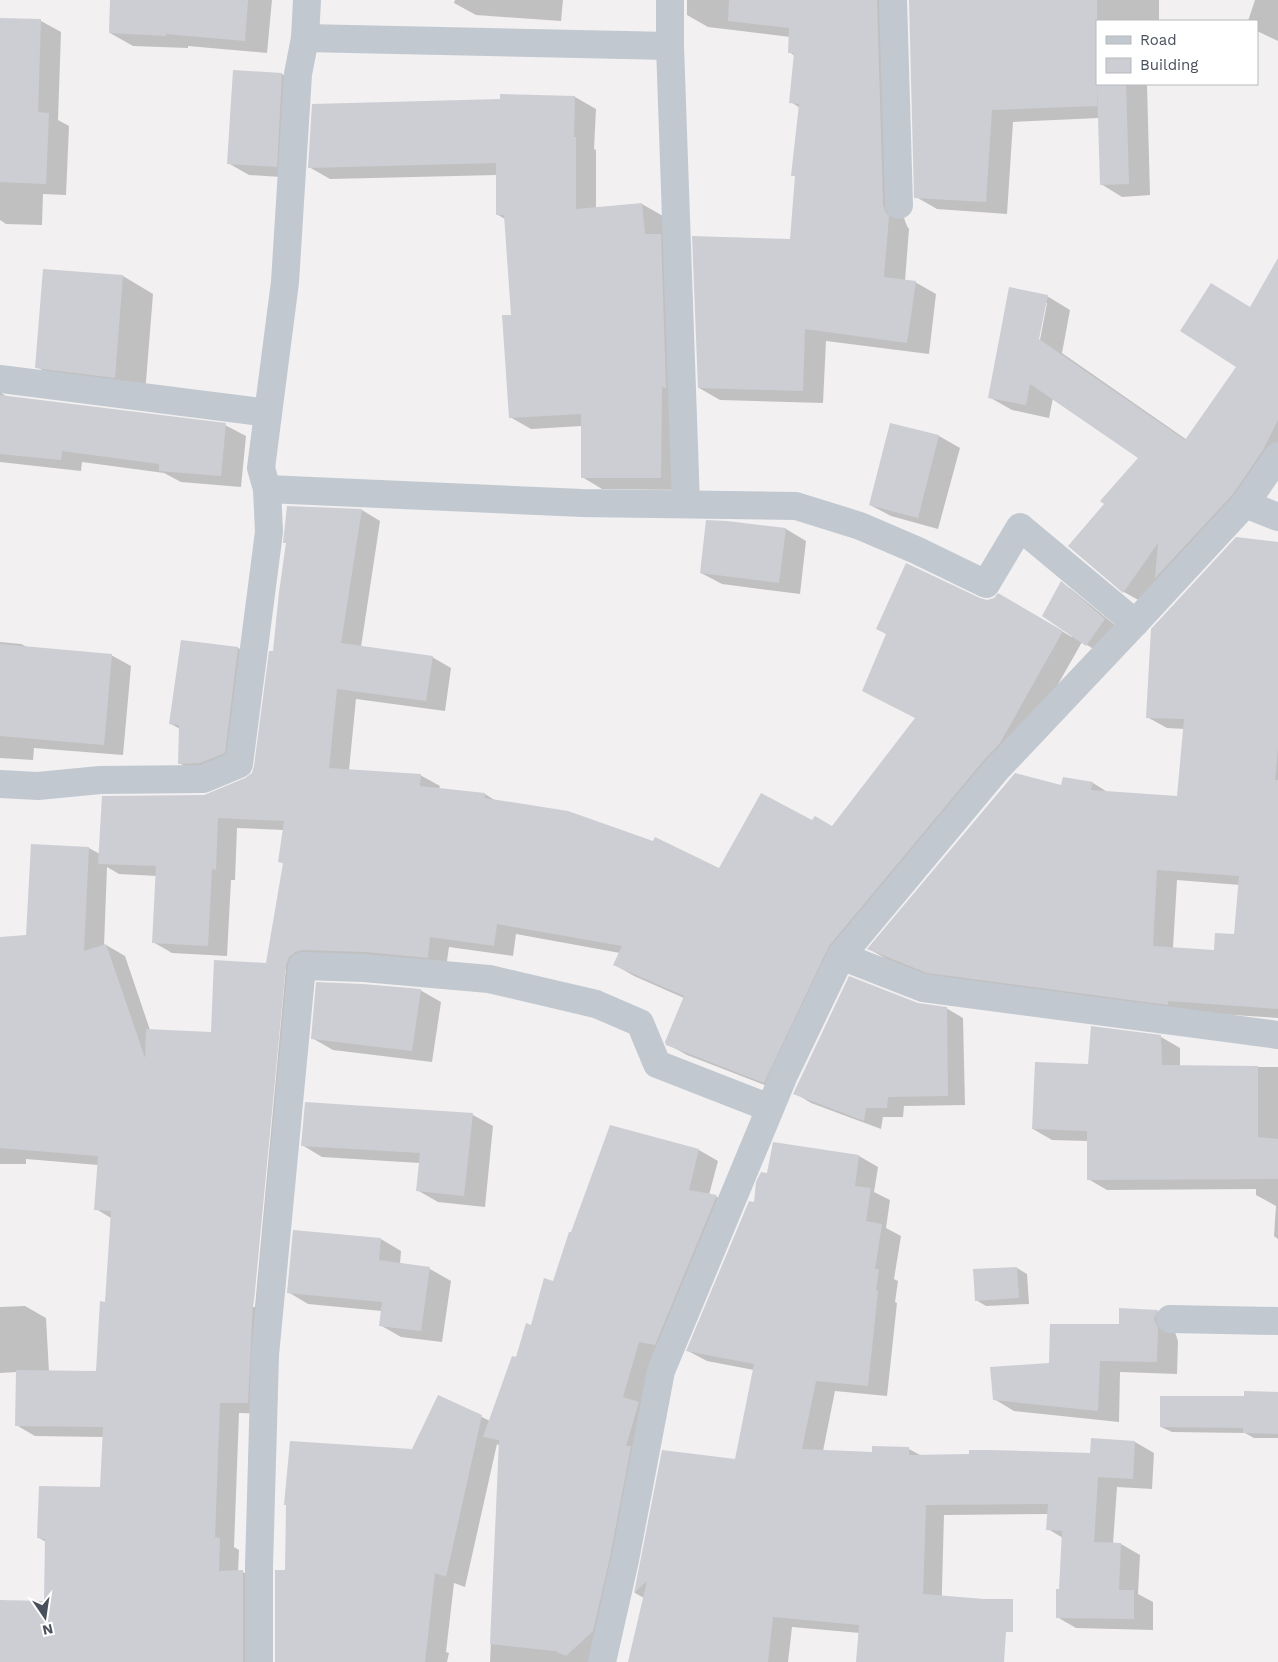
<svg xmlns="http://www.w3.org/2000/svg" width="1278" height="1662" font-family="'Work Sans',sans-serif">
  <style>
    .shadow { fill: #0003; fill-rule: evenodd }
    .building { fill: #cdced4; fill-rule: evenodd }
    .lines { fill: none; stroke-linecap: round; stroke-linejoin: round }
    .minor { stroke: #c1c8d0; stroke-width: 28 }
  </style>
  <rect width="100%" height="100%" fill="#f2f0f0"/>
  <g class="shadow">
    <path d="M 112,0 L 272,0 L 267,53 L 188,46 L 188,48 L 133,46 L 110,33 Z"/>
    <path d="M 455,0 L 563,0 L 561,21 L 476,15 L 454,3 Z"/>
    <path d="M 687,0 L 905,0 L 898,13 L 904,218 L 907,226 L 909,229 L 905,281 L 915,282 L 936,294 L 929,354 L 826,341 L 823,403 L 720,400 L 699,388 L 791,241 L 796,177 L 793,175 L 800,108 L 791,102 L 795,56 L 789,52 L 790,37 L 708,27 L 687,15 Z"/>
    <path d="M 910,0 L 1159,0 L 1159,21 L 1097,21 L 1097,84 L 1147,84 L 1150,195 L 1122,197 L 1101,184 L 1099,118 L 1013,122 L 1007,214 L 937,209 L 916,197 Z"/>
    <path d="M 1255,0 L 1278,0 L 1278,41 L 1257,31 L 1257,21 L 1248,21 Z"/>
    <path d="M 0,19 L 41,21 L 61,32 L 58,120 L 69,126 L 66,195 L 43,194 L 42,225 L 6,224 L 0,220 Z"/>
    <path d="M 235,71 L 282,74 L 303,86 L 297,178 L 249,175 L 228,163 Z"/>
    <path d="M 501,95 L 575,97 L 596,109 L 594,149 L 596,150 L 596,209 L 642,204 L 663,216 L 681,490 L 602,489 L 582,477 L 582,426 L 531,429 L 510,417 L 512,316 L 505,219 L 498,215 L 497,175 L 330,179 L 309,167 L 501,100 Z"/>
    <path d="M 1278,261 L 1278,475 L 1147,605 L 1124,592 L 1106,504 L 1140,458 L 1053,398 L 1049,418 L 1012,410 L 989,397 L 1047,296 L 1070,310 L 1062,353 L 1187,440 L 1238,366 L 1251,308 ZM 1045,303 L 1047,303 L 1039,345 L 1037,345 Z"/>
    <path d="M 123,276 L 153,294 L 145,394 L 67,385 L 37,367 Z"/>
    <path d="M 0,392 L 7,397 L 225,425 L 246,436 L 241,487 L 181,482 L 164,473 L 82,462 L 81,471 L 0,462 Z"/>
    <path d="M 891,424 L 939,436 L 960,448 L 938,529 L 891,516 L 870,505 Z"/>
    <path d="M 362,510 L 380,521 L 361,647 L 432,657 L 451,668 L 445,711 L 356,699 L 349,770 L 420,775 L 440,786 L 439,789 L 485,794 L 496,801 L 720,870 L 813,822 L 832,828 L 916,718 L 979,599 L 987,601 L 994,599 L 999,595 L 1072,637 L 1073,635 L 1061,583 L 1071,589 L 1115,625 L 1097,651 L 1082,642 L 1019,753 L 848,957 L 783,1092 L 687,1055 L 667,1044 L 684,998 L 634,976 L 615,965 L 620,953 L 516,934 L 513,956 L 449,947 L 446,968 L 315,962 L 267,1414 L 239,1413 L 234,1547 L 239,1550 L 238,1572 L 243,1572 L 262,1583 L 262,1662 L 0,1662 L 0,1601 L 45,1602 L 46,1542 L 39,1538 L 102,1489 L 104,1437 L 35,1436 L 16,1425 L 17,1372 L 0,1373 L 0,1307 L 25,1306 L 46,1318 L 49,1372 L 98,1373 L 106,1303 L 111,1218 L 96,1209 L 98,1165 L 26,1159 L 26,1164 L 0,1164 L 0,938 L 28,936 L 89,848 L 100,854 L 204,796 L 246,780 L 253,774 L 274,652 ZM 237,828 L 284,830 L 279,861 L 284,864 L 267,964 L 212,1034 L 150,1030 L 125,956 L 106,945 L 104,946 L 107,867 L 119,874 L 157,876 L 153,942 L 172,953 L 227,956 L 231,880 L 235,880 ZM 286,967 L 255,1307 L 253,1307 L 284,973 Z"/>
    <path d="M 786,529 L 806,541 L 800,594 L 722,584 L 701,573 Z"/>
    <path d="M 1278,543 L 1278,1018 L 1187,1012 L 948,983 L 888,960 L 869,949 L 1062,786 L 1093,783 L 1109,793 L 1178,797 L 1185,729 L 1167,728 L 1147,717 ZM 1177,880 L 1240,885 L 1235,936 L 1215,951 L 1173,948 Z"/>
    <path d="M 182,641 L 238,648 L 259,660 L 245,765 L 200,775 L 179,763 L 180,729 L 171,724 Z"/>
    <path d="M 0,642 L 21,644 L 29,648 L 111,655 L 131,666 L 123,755 L 34,748 L 33,760 L 0,758 Z"/>
    <path d="M 420,990 L 441,1002 L 432,1062 L 333,1050 L 312,1038 Z"/>
    <path d="M 917,1004 L 946,1008 L 963,1018 L 965,1105 L 904,1106 L 903,1117 L 883,1117 L 881,1129 L 811,1103 L 795,1093 Z"/>
    <path d="M 1161,1037 L 1180,1048 L 1180,1067 L 1278,1067 L 1278,1239 L 1274,1236 L 1276,1206 L 1256,1195 L 1256,1189 L 1107,1190 L 1088,1179 L 1088,1141 L 1052,1140 L 1033,1129 L 1089,1066 Z"/>
    <path d="M 473,1115 L 493,1126 L 485,1207 L 438,1202 L 417,1190 L 420,1163 L 322,1157 L 302,1145 Z"/>
    <path d="M 610,1127 L 699,1150 L 718,1161 L 709,1195 L 717,1197 L 735,1207 L 658,1414 L 590,1662 L 490,1662 L 500,1446 L 497,1444 L 465,1587 L 454,1583 L 446,1652 L 449,1653 L 447,1662 L 276,1662 L 287,1571 L 413,1451 L 439,1396 L 490,1421 L 532,1326 L 554,1282 Z"/>
    <path d="M 859,1156 L 878,1167 L 874,1192 L 890,1200 L 886,1228 L 901,1236 L 894,1279 L 898,1281 L 895,1302 L 897,1303 L 887,1396 L 835,1391 L 823,1451 L 873,1454 L 873,1447 L 909,1449 L 922,1456 L 1091,1455 L 1135,1442 L 1154,1453 L 1152,1489 L 1117,1487 L 1113,1544 L 1121,1544 L 1140,1555 L 1138,1594 L 1153,1602 L 1153,1630 L 1076,1628 L 1057,1617 L 1061,1590 L 1063,1538 L 1048,1529 L 1049,1514 L 944,1515 L 941,1626 L 956,1662 L 857,1662 L 860,1633 L 792,1627 L 788,1662 L 630,1662 L 644,1598 L 635,1593 L 663,1451 L 736,1460 L 754,1370 L 707,1361 L 688,1351 L 768,1174 Z"/>
    <path d="M 381,1239 L 401,1251 L 400,1264 L 430,1269 L 451,1281 L 442,1342 L 401,1337 L 380,1325 L 382,1311 L 308,1304 L 288,1292 Z"/>
    <path d="M 1017,1268 L 1027,1274 L 1029,1304 L 986,1306 L 976,1300 Z"/>
    <path d="M 1157,1311 L 1178,1323 L 1175,1332 L 1178,1341 L 1177,1374 L 1120,1372 L 1119,1422 L 1014,1411 L 994,1399 L 1050,1364 L 1120,1326 Z"/>
    <path d="M 1278,1393 L 1278,1438 L 1254,1438 L 1245,1433 L 1172,1432 L 1161,1427 L 1245,1398 Z"/>
  </g>
  <g class="building">
    <path d="M 110,0 L 248,0 L 245,41 L 166,34 L 166,36 L 109,33 Z"/>
    <path d="M 729,0 L 877,0 L 883,205 L 886,213 L 889,216 L 884,277 L 916,281 L 907,343 L 805,329 L 803,391 L 698,388 L 692,236 L 790,239 L 795,176 L 791,176 L 799,104 L 789,103 L 794,53 L 788,53 L 789,28 L 728,21 Z"/>
    <path d="M 909,0 L 1097,0 L 1097,106 L 992,110 L 986,202 L 914,198 Z"/>
    <path d="M 0,18 L 41,19 L 38,112 L 49,113 L 46,184 L 0,182 Z"/>
    <path d="M 233,70 L 282,73 L 277,167 L 227,164 Z"/>
    <path d="M 1097,84 L 1126,84 L 1129,184 L 1100,185 Z"/>
    <path d="M 500,94 L 575,96 L 574,137 L 576,137 L 576,209 L 642,203 L 645,234 L 661,234 L 666,388 L 662,387 L 661,478 L 581,478 L 581,414 L 509,418 L 502,315 L 511,315 L 504,215 L 496,215 L 496,163 L 308,168 L 312,104 L 500,99 Z"/>
    <path d="M 1278,258 L 1278,420 L 1263,450 L 1233,494 L 1155,578 L 1158,543 L 1123,593 L 1068,546 L 1104,504 L 1100,501 L 1138,458 L 1030,384 L 1026,405 L 988,398 L 1009,287 L 1048,295 L 1039,339 L 1185,440 L 1236,367 L 1180,331 L 1211,283 L 1250,307 Z"/>
    <path d="M 43,269 L 123,275 L 115,378 L 35,368 Z"/>
    <path d="M 0,395 L 226,423 L 221,476 L 159,471 L 159,464 L 62,451 L 61,460 L 0,454 Z"/>
    <path d="M 890,423 L 939,435 L 918,518 L 869,505 Z"/>
    <path d="M 287,506 L 362,509 L 341,643 L 433,656 L 426,701 L 337,689 L 329,768 L 421,774 L 420,786 L 485,793 L 485,798 L 568,811 L 653,841 L 655,837 L 719,868 L 761,793 L 812,820 L 815,816 L 832,826 L 915,718 L 862,691 L 886,634 L 876,629 L 906,563 L 980,598 L 987,600 L 994,598 L 998,593 L 1063,631 L 1000,743 L 984,760 L 829,946 L 764,1083 L 666,1045 L 665,1042 L 684,996 L 613,965 L 622,946 L 497,924 L 494,946 L 430,937 L 428,958 L 365,952 L 302,950 L 295,952 L 289,957 L 286,965 L 254,1301 L 253,1301 L 248,1403 L 220,1403 L 215,1537 L 220,1538 L 219,1571 L 243,1570 L 243,1662 L 0,1662 L 0,1600 L 44,1601 L 45,1539 L 37,1538 L 39,1486 L 100,1487 L 103,1427 L 15,1426 L 16,1370 L 96,1371 L 100,1301 L 105,1302 L 111,1211 L 94,1210 L 98,1156 L 0,1148 L 0,937 L 26,935 L 31,844 L 89,847 L 84,951 L 106,944 L 145,1058 L 146,1029 L 211,1032 L 214,960 L 266,963 L 283,863 L 278,862 L 284,821 L 218,818 L 216,870 L 212,869 L 208,946 L 152,943 L 156,866 L 98,864 L 102,796 L 204,795 L 245,778 L 252,773 L 254,766 L 269,651 L 273,651 L 279,592 L 286,543 L 283,543 Z"/>
    <path d="M 706,520 L 727,521 L 786,528 L 779,583 L 700,573 Z"/>
    <path d="M 1236,537 L 1278,542 L 1278,748 L 1275,780 L 1278,780 L 1278,1009 L 1168,1001 L 1168,1005 L 927,973 L 867,949 L 1015,773 L 1061,785 L 1063,777 L 1093,782 L 1091,790 L 1177,796 L 1184,719 L 1146,718 L 1151,629 ZM 1157,870 L 1239,876 L 1234,934 L 1215,933 L 1214,950 L 1153,946 Z"/>
    <path d="M 1061,581 L 1105,619 L 1086,646 L 1042,616 Z"/>
    <path d="M 181,640 L 238,647 L 225,753 L 200,763 L 178,764 L 179,725 L 169,724 Z"/>
    <path d="M 0,644 L 112,654 L 104,745 L 0,736 Z"/>
    <path d="M 849,976 L 918,1003 L 947,1007 L 948,1096 L 888,1097 L 887,1108 L 866,1108 L 864,1121 L 793,1094 Z"/>
    <path d="M 316,982 L 363,984 L 421,989 L 412,1051 L 311,1039 Z"/>
    <path d="M 1091,1026 L 1161,1035 L 1162,1065 L 1258,1066 L 1258,1137 L 1278,1139 L 1278,1179 L 1087,1180 L 1087,1131 L 1032,1129 L 1035,1062 L 1088,1064 Z"/>
    <path d="M 305,1102 L 473,1113 L 464,1196 L 416,1191 L 420,1153 L 301,1146 Z"/>
    <path d="M 610,1125 L 699,1149 L 689,1190 L 717,1195 L 655,1345 L 639,1342 L 623,1397 L 639,1402 L 626,1446 L 631,1446 L 610,1557 L 593,1631 L 566,1656 L 555,1651 L 490,1644 L 499,1440 L 483,1437 L 512,1356 L 516,1357 L 526,1323 L 531,1325 L 544,1278 L 553,1281 L 569,1232 L 571,1232 Z"/>
    <path d="M 773,1142 L 859,1155 L 855,1186 L 871,1188 L 866,1221 L 882,1224 L 875,1269 L 879,1269 L 876,1290 L 878,1291 L 868,1386 L 816,1381 L 802,1449 L 872,1452 L 872,1446 L 909,1447 L 909,1455 L 969,1454 L 969,1450 L 990,1450 L 1090,1453 L 1091,1438 L 1135,1441 L 1133,1479 L 1098,1477 L 1094,1542 L 1121,1543 L 1119,1590 L 1134,1590 L 1134,1619 L 1056,1618 L 1056,1589 L 1059,1589 L 1062,1531 L 1046,1530 L 1048,1504 L 926,1505 L 923,1594 L 984,1599 L 1013,1599 L 1013,1632 L 1006,1632 L 1004,1662 L 856,1662 L 859,1625 L 773,1617 L 768,1662 L 628,1662 L 647,1581 L 634,1593 L 662,1450 L 735,1459 L 754,1364 L 686,1351 L 749,1201 L 754,1202 L 756,1182 L 761,1172 L 767,1173 Z"/>
    <path d="M 293,1230 L 381,1238 L 379,1260 L 430,1267 L 421,1331 L 379,1326 L 382,1302 L 287,1293 Z"/>
    <path d="M 1017,1267 L 1019,1298 L 975,1301 L 973,1269 Z"/>
    <path d="M 1119,1308 L 1158,1310 L 1154,1319 L 1158,1328 L 1157,1362 L 1100,1361 L 1098,1411 L 993,1400 L 990,1367 L 1049,1363 L 1050,1324 L 1119,1324 Z"/>
    <path d="M 1244,1391 L 1278,1392 L 1278,1434 L 1243,1433 L 1243,1428 L 1160,1427 L 1160,1396 L 1244,1396 Z"/>
    <path d="M 438,1395 L 482,1415 L 446,1577 L 435,1573 L 425,1662 L 275,1662 L 275,1570 L 285,1570 L 286,1505 L 284,1505 L 290,1441 L 412,1449 Z"/>
  </g>
  <g class="lines">
    <g class="minor">
      <path d="M 893,0 L 899,205"/>
      <path d="M 305,38 L 670,46 L 670,0"/>
      <path d="M 670,46 L 686,504"/>
      <path d="M 0,379 L 268,413"/>
      <path d="M 267,489 L 582,503 L 796,506 L 860,526 L 916,550 L 986,584 L 1020,527 L 1135,623"/>
      <path d="M 1245,504 L 1278,517"/>
      <path d="M 0,784 L 38,786 L 100,780 L 203,779 L 239,764 L 269,532 L 267,489 L 261,468 L 285,282 L 298,74 L 305,38 L 307,0"/>
      <path d="M 841,956 L 923,988 L 1278,1035"/>
      <path d="M 1170,1319 L 1278,1321"/>
      <path d="M 259,1662 L 259,1566 L 265,1355 L 302,966 L 364,968 L 489,979 L 596,1004 L 640,1023 L 657,1064 L 770,1108"/>
      <path d="M 602,1662 L 625,1560 L 661,1371 L 784,1075 L 841,956 L 996,770 L 1135,623 L 1245,504 L 1278,456"/>
    </g>
  </g>
  <rect x="1096" y="20" width="162" height="65" fill="#ffffff" stroke="#b6b9be"/>
  <rect x="1106" y="36" width="25" height="8" fill="#c1c8d0" stroke="#b6b9be"/>
  <text x="1140" y="45" font-size="15" fill="#49505c">Road</text>
  <rect x="1106" y="58" width="25" height="15" fill="#cdced4" stroke="#b6b9be"/>
  <text x="1140" y="70" font-size="15" fill="#49505c">Building</text>
  <g transform="translate(45 1617) rotate(167)" stroke="#ffffff" stroke-width="4" paint-order="stroke">
  <path d="M0-4L9 19L0 12L-9 19Z" fill="#49505c"/>
  <text y="-8" font-size="14" font-weight="bold" text-anchor="middle" fill="#49505c">N</text>
  </g>
</svg>
